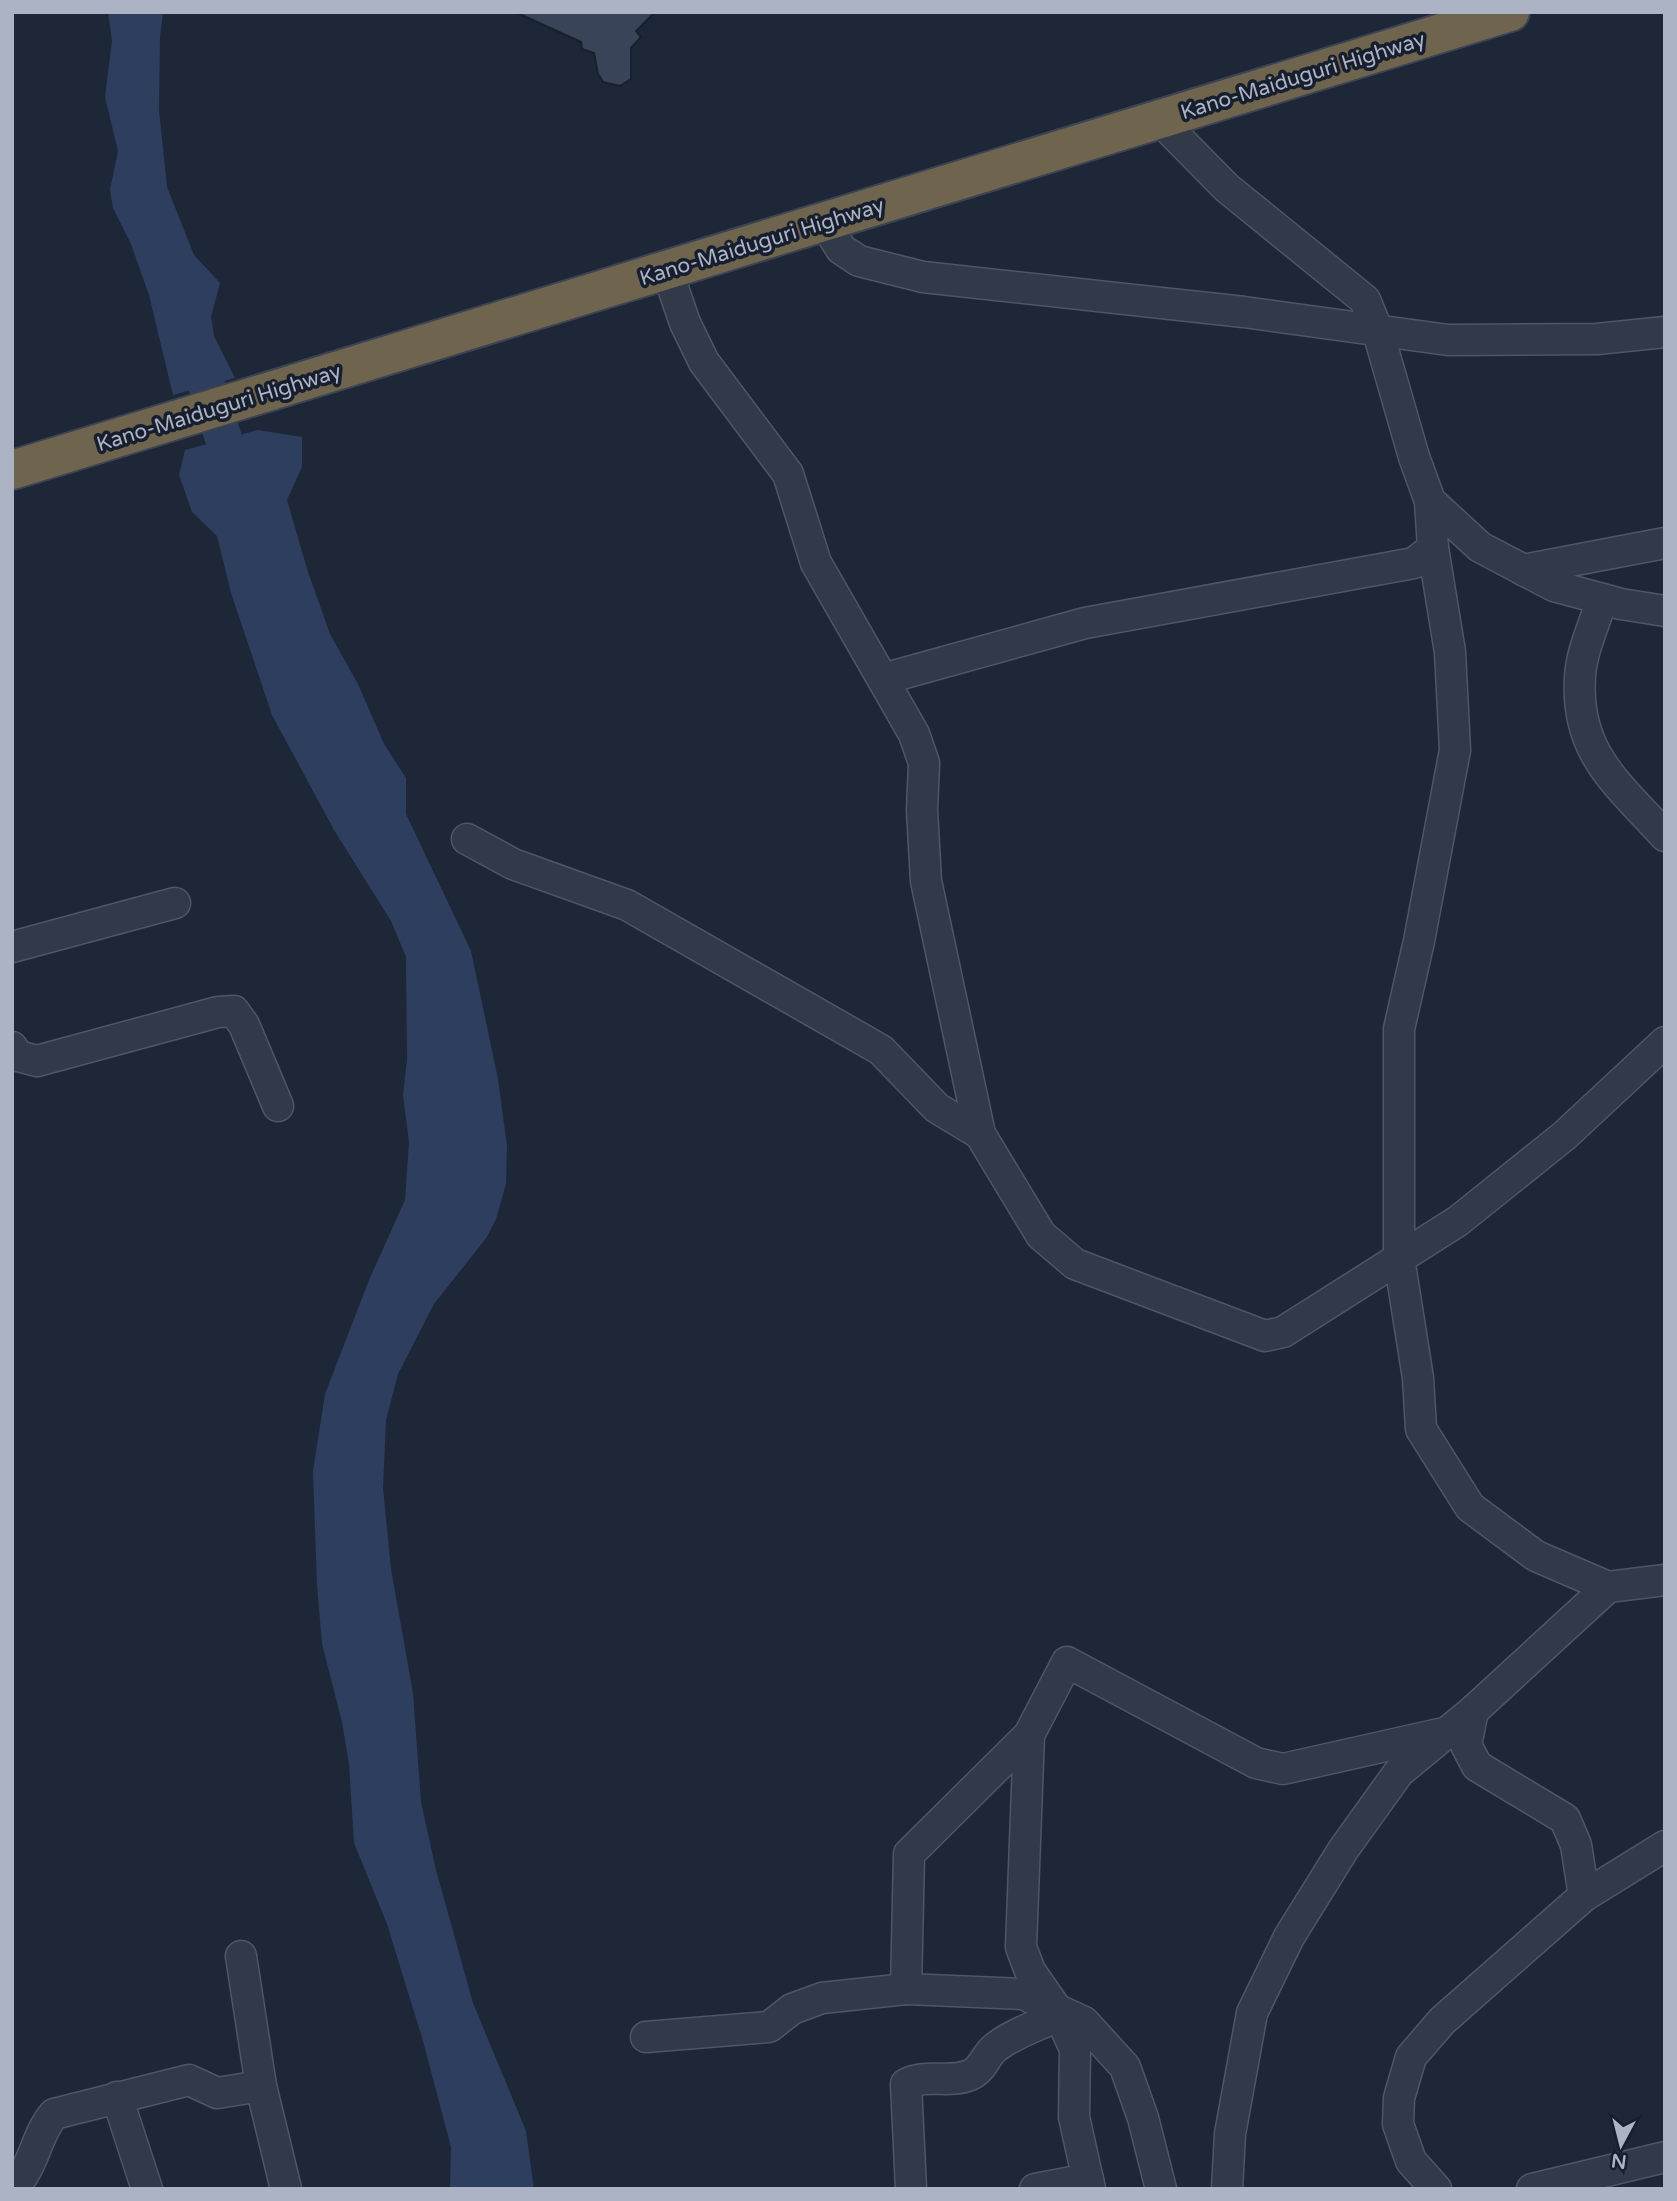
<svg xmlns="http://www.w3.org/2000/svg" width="1677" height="2201" font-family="'Varela Round',sans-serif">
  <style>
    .water { fill: #2e3e5e }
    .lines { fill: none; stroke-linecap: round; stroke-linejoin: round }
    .river { stroke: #2e3e5e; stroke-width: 37 }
    .building { fill: #3a4458; stroke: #19202f; stroke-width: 2 }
    .minor-casing { stroke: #4f5666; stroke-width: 33 }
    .highway-casing { stroke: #3c4353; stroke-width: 42 }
    .minor { stroke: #323948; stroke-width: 30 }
    .highway { stroke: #6f654e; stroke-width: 38 }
    .labels { text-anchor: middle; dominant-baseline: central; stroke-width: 7; stroke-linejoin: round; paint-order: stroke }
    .street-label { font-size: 21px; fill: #abb3c5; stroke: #171e2d }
  </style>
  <rect width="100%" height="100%" fill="#1e2738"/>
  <g class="water">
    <path d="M 108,12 L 163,12 L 160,37 L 159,110 L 167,187 L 194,255 L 220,283 L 211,317 L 214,336 L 235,378 L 173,395 L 149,295 L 131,244 L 113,208 L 110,190 L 118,151 L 105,97 L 112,41 Z"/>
    <path d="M 258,430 L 302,437 L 302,467 L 287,500 L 308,572 L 330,634 L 358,684 L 384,744 L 406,778 L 406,814 L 471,951 L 498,1079 L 507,1146 L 506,1184 L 496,1219 L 487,1237 L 434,1304 L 398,1374 L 386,1420 L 383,1488 L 391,1569 L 413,1693 L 421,1802 L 436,1870 L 473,2003 L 526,2131 L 534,2189 L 450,2189 L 451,2147 L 423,2041 L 387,1924 L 354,1843 L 349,1764 L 342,1722 L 322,1644 L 317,1585 L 313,1471 L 325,1394 L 369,1280 L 405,1200 L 409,1142 L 403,1095 L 407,1060 L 406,957 L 391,921 L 334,830 L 272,715 L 231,593 L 217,536 L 192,512 L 179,475 L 185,450 Z"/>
  </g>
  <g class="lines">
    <path class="river" d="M 192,340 L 239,487"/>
  </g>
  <path class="building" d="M 515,12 L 655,12 L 636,31 L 641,37 L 631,48 L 631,79 L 620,86 L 603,82 L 598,74 L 594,53 L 582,49 L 581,42 Z"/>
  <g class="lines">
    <g class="minor-casing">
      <g id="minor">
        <path d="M 1160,120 L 1227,188 L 1365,300 L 1378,332 L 1414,457 L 1430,501 L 1433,548 L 1450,652 L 1455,750 L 1419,941 L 1399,1029 L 1399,1258 L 1418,1378 L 1421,1429 L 1470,1507 L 1536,1556 L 1608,1587 L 1665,1580"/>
        <path d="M 825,223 L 841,249 L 859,261 L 923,277 L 1244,312 L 1448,340 L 1597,339 L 1665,332"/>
        <path d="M 671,270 L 672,285 L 685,323 L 704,362 L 788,474 L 816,563 L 914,734 L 924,763 L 922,810 L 926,881 L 980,1134 L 1041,1235 L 1075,1264 L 1265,1336 L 1283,1332 L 1458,1221 L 1564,1136 L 1665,1042"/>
        <path d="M 1430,501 L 1480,547 L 1554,586 L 1621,604 L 1665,611"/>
        <path d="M 1523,570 L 1665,543"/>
        <path d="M 1602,599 C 1595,623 1581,652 1580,677 C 1575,753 1618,784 1665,836"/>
        <path d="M 883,679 L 1085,623 L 1414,563 L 1433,548"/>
        <path d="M 467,839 L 513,864 L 627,905 L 881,1050 L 937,1108 L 980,1134"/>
        <path d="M 12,947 L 175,903"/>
        <path d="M 12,1047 L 18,1056 L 37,1061 L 218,1012 L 234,1011 L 244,1025 L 278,1106"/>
        <path d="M 1473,1711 L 1466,1745 L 1477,1766 L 1565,1819 L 1576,1845 L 1584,1896"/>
        <path d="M 1029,1735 L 1021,1947 L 1030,1971 L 1057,2010 L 1075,2049 L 1074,2117 L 1090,2189"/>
        <path d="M 241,1956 L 261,2086 L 286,2189"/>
        <path d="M 906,1989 L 909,1854 L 1029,1735 L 1067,1662 L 1256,1763 L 1283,1769 L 1448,1732"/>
        <path d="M 646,2037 L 769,2027 L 792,2009 L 822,1998 L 906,1989 L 1023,1994 L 1084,2022 L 1125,2067 L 1143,2118 L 1161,2189"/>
        <path d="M 117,2097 L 147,2189"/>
        <path d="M 12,2188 C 35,2167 35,2136 54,2114 L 189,2080 L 217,2093 L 261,2086"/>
        <path d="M 911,2189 L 906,2084 C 927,2073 949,2084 970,2075 C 984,2069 985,2055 996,2047 C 1014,2033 1040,2025 1060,2015"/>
        <path d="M 1035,2189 L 1088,2179"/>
        <path d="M 1227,2189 L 1230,2134 L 1252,2013 L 1289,1937 L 1343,1850 L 1399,1772 L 1473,1711 L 1608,1587"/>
        <path d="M 1436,2189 L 1411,2161 L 1398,2124 L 1399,2098 L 1411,2057 L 1442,2021 L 1584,1896 L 1665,1846"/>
        <path d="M 1532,2189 L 1665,2157"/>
      </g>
    </g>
    <g class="highway-casing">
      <path id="highway" d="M 12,470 L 1510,12"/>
    </g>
    <use href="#minor" class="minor"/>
    <use href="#highway" class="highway"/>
  </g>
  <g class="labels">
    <g class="street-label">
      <text transform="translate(1303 76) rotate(-17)">Kano-Maiduguri Highway</text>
      <text transform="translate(762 242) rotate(-17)">Kano-Maiduguri Highway</text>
      <text transform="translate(219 408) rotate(-17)">Kano-Maiduguri Highway</text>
    </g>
  </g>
  <rect width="1677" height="2201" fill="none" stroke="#abb3c5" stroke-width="28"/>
  <g transform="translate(1621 2145) rotate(187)" stroke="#171e2d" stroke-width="5" paint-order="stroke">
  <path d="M0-5L12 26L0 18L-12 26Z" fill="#abb3c5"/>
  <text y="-10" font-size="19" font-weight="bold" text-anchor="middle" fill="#abb3c5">N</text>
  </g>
</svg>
